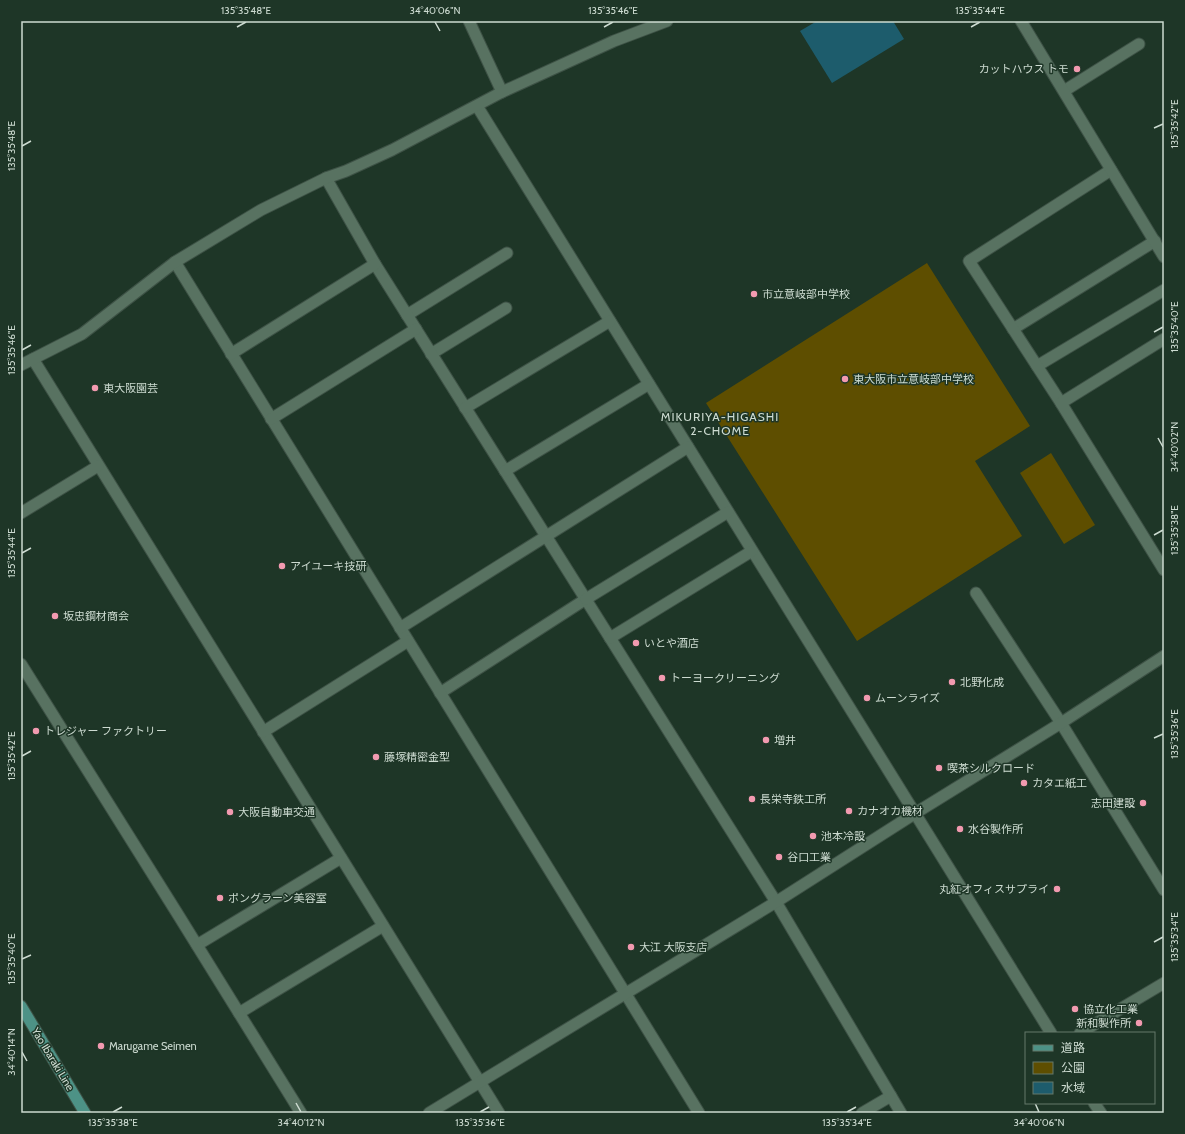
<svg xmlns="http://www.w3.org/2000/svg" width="1185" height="1134" font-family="Cabin,'Noto Sans JP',sans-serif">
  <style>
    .green { fill: #5e4e00 }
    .water { fill: #1d5c6c }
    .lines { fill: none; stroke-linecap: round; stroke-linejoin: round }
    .service-casing { stroke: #3e5246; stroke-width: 13 }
    .minor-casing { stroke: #3e5246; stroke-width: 13 }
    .primary-casing { stroke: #3e5246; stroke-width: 13 }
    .service { stroke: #587261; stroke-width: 11 }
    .minor { stroke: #587261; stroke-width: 11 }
    .primary { stroke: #4d9286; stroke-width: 11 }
    .ticks { fill: none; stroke: #cddbd1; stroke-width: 1.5 }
    .poi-dot { fill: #f29ab0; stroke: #1e3627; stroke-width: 1.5 }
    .labels { text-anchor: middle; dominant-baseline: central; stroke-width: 3; stroke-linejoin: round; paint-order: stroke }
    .poi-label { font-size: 11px; fill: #cddbd1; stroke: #1e3627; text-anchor: start }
    .street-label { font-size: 11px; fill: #cddbd1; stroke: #1e3627 }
    .neighbourhood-label { font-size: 12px; letter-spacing: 1px; fill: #cddbd1; stroke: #1e3627 }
    .neatline { fill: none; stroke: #cddbd1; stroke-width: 1.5 }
    .ticks-label { font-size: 10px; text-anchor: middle; fill: #cddbd1 }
  </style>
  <rect width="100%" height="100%" fill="#1e3627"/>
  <g class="green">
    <path d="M 927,263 L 1030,426 L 975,461 L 1022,536 L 857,641 L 706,403 Z"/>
    <path d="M 1051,453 L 1095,525 L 1064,544 L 1020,473 Z"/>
  </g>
  <path class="water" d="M 817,21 L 893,21 L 904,39 L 832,83 L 800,31 Z"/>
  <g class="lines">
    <g class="service-casing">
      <g id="service">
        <path d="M 1064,91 L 1139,44"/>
        <path d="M 407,315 L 507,253"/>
        <path d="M 1013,329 L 1155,241"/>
        <path d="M 431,354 L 506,308"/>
        <path d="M 1037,366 L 1164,290"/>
        <path d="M 1061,403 L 969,261 L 1111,170"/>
        <path d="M 440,693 L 586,599"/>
        <path d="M 197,945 L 341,858"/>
        <path d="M 239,1013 L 383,926"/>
        <path d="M 862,1113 L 891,1096"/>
      </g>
    </g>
    <g class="minor-casing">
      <g id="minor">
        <path d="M 469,21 L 502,92"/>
        <path d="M 1021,21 L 1164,257"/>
        <path d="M 477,106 L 1051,1033"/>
        <path d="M 326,178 L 375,264 L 776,902 L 901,1113"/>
        <path d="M 175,262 L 699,1113"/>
        <path d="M 1164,339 L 1061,403 L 1164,570"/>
        <path d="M 231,354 L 375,264"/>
        <path d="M 33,359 L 499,1113"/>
        <path d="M 21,365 L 82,334 L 175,262 L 261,210 L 326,178 L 346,171 L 392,150 L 502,92 L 614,41 L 667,21"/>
        <path d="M 465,408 L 610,321"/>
        <path d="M 271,419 L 416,329"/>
        <path d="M 505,471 L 649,384"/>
        <path d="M 21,513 L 98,466"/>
        <path d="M 976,593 L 1061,723 L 1164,890"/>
        <path d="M 586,599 L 728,512"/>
        <path d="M 400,628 L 688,447"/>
        <path d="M 610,638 L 752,551"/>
        <path d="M 21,664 L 177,913 L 301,1113"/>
        <path d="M 263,732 L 408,641"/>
        <path d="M 1080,1033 L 1164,983"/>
        <path d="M 1094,1103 L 1101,1113"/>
        <path d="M 429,1113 L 776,902 L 914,814 L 1061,723 L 1164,656"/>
      </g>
    </g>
    <g class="primary-casing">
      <path id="primary" d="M 21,1006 L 85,1113"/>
    </g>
    <use href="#service" class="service"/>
    <use href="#minor" class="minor"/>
    <use href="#primary" class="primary"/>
  </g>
  <path class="ticks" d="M 435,22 L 440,31M 237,27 L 246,22M 604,27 L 613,22M 971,27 L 980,22M 1154,128 L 1163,124M 22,146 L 31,141M 1154,332 L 1163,327M 22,350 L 31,345M 1158,438 L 1163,447M 1154,535 L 1163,530M 22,553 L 31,548M 1154,738 L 1163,734M 22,756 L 31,751M 1154,942 L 1163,937M 22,959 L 31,955M 22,1052 L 27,1061M 296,1103 L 301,1112M 1035,1103 L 1039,1112M 113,1112 L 122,1107M 480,1112 L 489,1107M 847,1112 L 856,1107"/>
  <g class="poi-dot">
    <circle cx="1077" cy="69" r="4"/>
    <circle cx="754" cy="294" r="4"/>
    <circle cx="845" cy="379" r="4"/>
    <circle cx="95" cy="388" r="4"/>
    <circle cx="282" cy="566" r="4"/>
    <circle cx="55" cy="616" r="4"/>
    <circle cx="636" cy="643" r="4"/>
    <circle cx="662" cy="678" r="4"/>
    <circle cx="952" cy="682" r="4"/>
    <circle cx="867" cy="698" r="4"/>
    <circle cx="36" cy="731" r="4"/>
    <circle cx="766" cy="740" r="4"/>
    <circle cx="376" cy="757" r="4"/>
    <circle cx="939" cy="768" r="4"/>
    <circle cx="1024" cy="783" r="4"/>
    <circle cx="752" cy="799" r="4"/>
    <circle cx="1143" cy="803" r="4"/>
    <circle cx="849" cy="811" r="4"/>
    <circle cx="230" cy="812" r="4"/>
    <circle cx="960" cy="829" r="4"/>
    <circle cx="813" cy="836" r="4"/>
    <circle cx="779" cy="857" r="4"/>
    <circle cx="1057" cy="889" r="4"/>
    <circle cx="220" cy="898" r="4"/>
    <circle cx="631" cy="947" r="4"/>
    <circle cx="1075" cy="1009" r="4"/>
    <circle cx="1139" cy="1023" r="4"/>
    <circle cx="101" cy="1046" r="4"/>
  </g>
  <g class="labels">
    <g class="poi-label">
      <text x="1069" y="69" text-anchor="end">カットハウス トモ</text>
      <text x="762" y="294">市立意岐部中学校</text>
      <text x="853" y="379">東大阪市立意岐部中学校</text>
      <text x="103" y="388">東大阪園芸</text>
      <text x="290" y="566">アイユーキ技研</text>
      <text x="63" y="616">坂忠鋼材商会</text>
      <text x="644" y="643">いとや酒店</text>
      <text x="670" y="678">トーヨークリーニング</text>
      <text x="960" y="682">北野化成</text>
      <text x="875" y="698">ムーンライズ</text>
      <text x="44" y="731">トレジャー ファクトリー</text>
      <text x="774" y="740">増井</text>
      <text x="384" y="757">藤塚精密金型</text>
      <text x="947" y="768">喫茶シルクロード</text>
      <text x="1032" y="783">カタエ紙工</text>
      <text x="760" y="799">長栄寺鉄工所</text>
      <text x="1135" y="803" text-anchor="end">志田建設</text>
      <text x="857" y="811">カナオカ機材</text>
      <text x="238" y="812">大阪自動車交通</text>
      <text x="968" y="829">水谷製作所</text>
      <text x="821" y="836">池本冷設</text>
      <text x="787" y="857">谷口工業</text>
      <text x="1049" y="889" text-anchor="end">丸紅オフィスサプライ</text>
      <text x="228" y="898">ポングラーン美容室</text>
      <text x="639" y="947">大江 大阪支店</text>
      <text x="1083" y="1009">協立化工業</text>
      <text x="1131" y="1023" text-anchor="end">新和製作所</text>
      <text x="109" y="1046">Marugame Seimen</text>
    </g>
    <g class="street-label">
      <text transform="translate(53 1059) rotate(59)">Yao Ibaraki Line</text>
    </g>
    <g class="neighbourhood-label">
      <text x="720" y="416">MIKURIYA-HIGASHI<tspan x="720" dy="14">2-CHOME</tspan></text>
    </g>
  </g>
  <rect width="1185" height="1134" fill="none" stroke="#1e3627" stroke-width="44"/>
  <rect x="1025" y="1032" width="130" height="72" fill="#1e3627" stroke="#64786b"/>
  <rect x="1033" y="1045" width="20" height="6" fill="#4d9286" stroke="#64786b"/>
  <text x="1061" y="1052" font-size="12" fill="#cddbd1">道路</text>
  <rect x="1033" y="1062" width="20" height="12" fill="#5e4e00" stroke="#64786b"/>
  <text x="1061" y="1072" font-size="12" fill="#cddbd1">公園</text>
  <rect x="1033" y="1082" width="20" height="12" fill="#1d5c6c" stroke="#64786b"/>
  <text x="1061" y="1092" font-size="12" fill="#cddbd1">水域</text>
  <rect x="22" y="22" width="1141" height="1090" class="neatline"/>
  <g class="ticks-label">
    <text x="246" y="14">135°35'48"E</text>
    <text x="435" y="14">34°40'06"N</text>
    <text x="613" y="14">135°35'46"E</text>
    <text x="980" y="14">135°35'44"E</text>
    <text transform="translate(1174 124) rotate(-90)" y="4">135°35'42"E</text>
    <text transform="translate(11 146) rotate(-90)" y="4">135°35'48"E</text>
    <text transform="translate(1174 327) rotate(-90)" y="4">135°35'40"E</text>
    <text transform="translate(11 350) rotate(-90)" y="4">135°35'46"E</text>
    <text transform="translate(1174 447) rotate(-90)" y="4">34°40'02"N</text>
    <text transform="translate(1174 530) rotate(-90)" y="4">135°35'38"E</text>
    <text transform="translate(11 553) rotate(-90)" y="4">135°35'44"E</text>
    <text transform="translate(1174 734) rotate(-90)" y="4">135°35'36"E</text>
    <text transform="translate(11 756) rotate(-90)" y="4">135°35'42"E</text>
    <text transform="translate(1174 937) rotate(-90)" y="4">135°35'34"E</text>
    <text transform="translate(11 959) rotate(-90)" y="4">135°35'40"E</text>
    <text transform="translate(11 1052) rotate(-90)" y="4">34°40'14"N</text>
    <text x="113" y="1126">135°35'38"E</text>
    <text x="301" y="1126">34°40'12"N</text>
    <text x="480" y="1126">135°35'36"E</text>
    <text x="847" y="1126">135°35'34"E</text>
    <text x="1039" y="1126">34°40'06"N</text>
  </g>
</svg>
